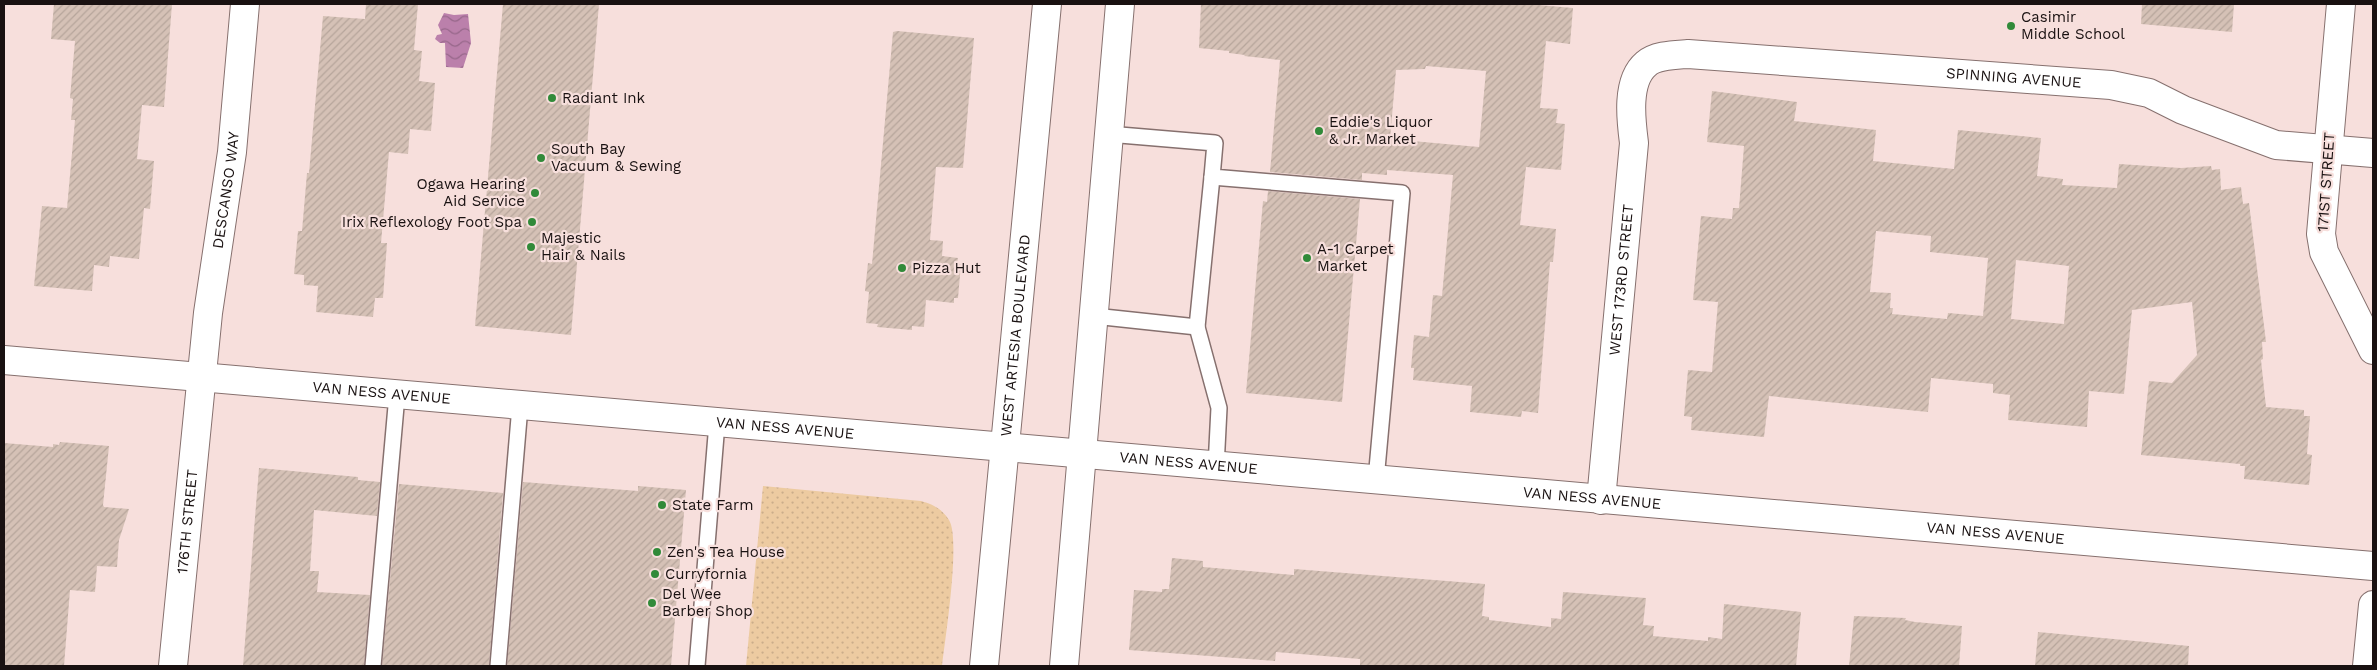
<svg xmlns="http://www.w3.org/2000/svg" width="2377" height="670" font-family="'Work Sans',sans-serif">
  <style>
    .grass { fill: url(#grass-dots) }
    .water { fill: url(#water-waves) }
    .building { fill: url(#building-hatch); fill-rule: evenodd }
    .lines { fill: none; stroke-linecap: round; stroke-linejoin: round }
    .lane-casing { stroke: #86706e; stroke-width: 18 }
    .street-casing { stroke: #86706e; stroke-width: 30 }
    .secondary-casing { stroke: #86706e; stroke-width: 30 }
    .primary-casing { stroke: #86706e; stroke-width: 30 }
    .lane { stroke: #fff; stroke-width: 15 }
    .street { stroke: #fff; stroke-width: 28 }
    .secondary { stroke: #fff; stroke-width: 28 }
    .primary { stroke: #fff; stroke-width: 28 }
    .poi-dot { fill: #318a39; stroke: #f7dfdc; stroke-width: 2 }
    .labels { text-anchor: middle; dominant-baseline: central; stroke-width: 4.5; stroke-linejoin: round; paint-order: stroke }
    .poi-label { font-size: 15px; fill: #191111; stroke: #f7dfdc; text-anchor: start }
    .street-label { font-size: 15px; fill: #191111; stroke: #f7dfdc }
  </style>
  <defs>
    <pattern id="grass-dots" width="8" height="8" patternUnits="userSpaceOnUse" patternTransform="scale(1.25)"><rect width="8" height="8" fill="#edcba1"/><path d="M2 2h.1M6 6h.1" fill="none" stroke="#cbad8a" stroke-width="1.8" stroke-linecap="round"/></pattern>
    <pattern id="water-waves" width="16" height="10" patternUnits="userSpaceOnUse" patternTransform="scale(1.25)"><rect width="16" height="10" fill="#bb80ab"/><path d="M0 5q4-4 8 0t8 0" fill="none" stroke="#97678a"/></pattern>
    <pattern id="building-hatch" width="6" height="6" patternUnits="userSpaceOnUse" patternTransform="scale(1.25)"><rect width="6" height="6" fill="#d5c1b6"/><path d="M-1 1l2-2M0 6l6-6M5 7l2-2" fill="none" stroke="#b6a59b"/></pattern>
  </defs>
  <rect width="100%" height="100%" fill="#f7dfdc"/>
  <path class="grass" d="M 763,486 L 921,501 C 934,505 941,508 949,520 C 961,539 945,639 942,666 L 746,666 Z"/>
  <path class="water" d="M 444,13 L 454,15 L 468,14 L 471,43 L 463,68 L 446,67 L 445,43 L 440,43 L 435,39 L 437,35 L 442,34 L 438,25 Z"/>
  <g class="building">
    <path d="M 54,4 L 172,4 L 164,107 L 142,105 L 137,159 L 154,161 L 150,209 L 144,208 L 139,259 L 110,256 L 109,267 L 94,265 L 92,291 L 34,286 L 42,206 L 67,208 L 75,120 L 71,120 L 73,99 L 70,98 L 75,41 L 51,39 Z"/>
    <path d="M 366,4 L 418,4 L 414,50 L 422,51 L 419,81 L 435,83 L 431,131 L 410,129 L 408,154 L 389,152 L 381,243 L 387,243 L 383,298 L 375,298 L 373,317 L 316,312 L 318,286 L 304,285 L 304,275 L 294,274 L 298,231 L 302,231 L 307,173 L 309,173 L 323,16 L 365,19 Z"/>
    <path d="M 503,4 L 599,4 L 571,335 L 475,326 Z"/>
    <path d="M 1201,4 L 1527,4 L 1573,8 L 1570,44 L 1546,41 L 1540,108 L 1558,109 L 1556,123 L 1565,124 L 1561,170 L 1526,167 L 1520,225 L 1556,229 L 1553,262 L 1550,262 L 1538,413 L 1522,411 L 1521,417 L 1470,412 L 1472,386 L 1413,380 L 1414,368 L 1411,368 L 1414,335 L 1429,337 L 1433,295 L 1442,296 L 1453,175 L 1387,170 L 1387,175 L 1362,173 L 1362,180 L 1270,172 L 1280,60 L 1244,56 L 1245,55 L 1229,53 L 1229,51 L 1199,48 ZM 1426,66 L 1486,71 L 1479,147 L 1390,139 L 1396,70 L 1425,69 Z"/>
    <path d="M 2142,4 L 2234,4 L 2232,32 L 2141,24 Z"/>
    <path d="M 897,31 L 974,38 L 963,168 L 936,167 L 930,240 L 943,241 L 942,256 L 958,258 L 957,264 L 961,264 L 958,298 L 954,298 L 954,303 L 926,300 L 924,327 L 912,326 L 912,330 L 877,327 L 878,324 L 866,323 L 869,292 L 865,291 L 868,263 L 872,264 L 893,32 Z"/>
    <path d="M 1712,91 L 1797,102 L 1794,121 L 1876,130 L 1873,161 L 1954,169 L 1958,130 L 2041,138 L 2037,176 L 2063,179 L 2062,185 L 2117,188 L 2119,164 L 2181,168 L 2211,166 L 2212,170 L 2220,169 L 2221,190 L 2241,187 L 2243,204 L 2249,203 L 2266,342 L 2262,342 L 2263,359 L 2261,360 L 2266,407 L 2304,410 L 2304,416 L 2310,416 L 2307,454 L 2312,455 L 2309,485 L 2244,479 L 2245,466 L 2240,466 L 2240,464 L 2141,455 L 2149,381 L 2172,383 L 2197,355 L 2192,302 L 2132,310 L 2124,394 L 2089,391 L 2087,427 L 2008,420 L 2010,395 L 1993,393 L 1993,384 L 1931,378 L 1928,412 L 1769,396 L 1764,437 L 1691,430 L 1692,417 L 1684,416 L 1688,370 L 1712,372 L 1718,302 L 1693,300 L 1701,216 L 1732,219 L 1733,208 L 1739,208 L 1744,146 L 1707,142 ZM 1876,231 L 1931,236 L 1930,252 L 1988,258 L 1983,316 L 1948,313 L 1947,319 L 1892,314 L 1893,308 L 1890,308 L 1891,293 L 1870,292 ZM 2016,260 L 2069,266 L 2064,324 L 2011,319 Z"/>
    <path d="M 1268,191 L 1360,199 L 1342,402 L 1246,393 L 1263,201 L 1267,202 Z"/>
    <path d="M 60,442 L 109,446 L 103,505 L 104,507 L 129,509 L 119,540 L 117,567 L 97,566 L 95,592 L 70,590 L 64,666 L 4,666 L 4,443 L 53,447 L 53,444 L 59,445 Z"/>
    <path d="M 259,468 L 358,477 L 358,480 L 380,482 L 377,516 L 314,510 L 310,571 L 319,571 L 317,592 L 370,595 L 364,666 L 243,666 Z"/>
    <path d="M 523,482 L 638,491 L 638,486 L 686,490 L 671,666 L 507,666 Z"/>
    <path d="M 399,484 L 503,493 L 489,666 L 382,666 Z"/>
    <path d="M 1172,558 L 1203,561 L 1203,567 L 1294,575 L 1294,569 L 1485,584 L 1482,616 L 1489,617 L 1489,620 L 1551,627 L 1551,618 L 1561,619 L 1563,592 L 1646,598 L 1643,625 L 1654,626 L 1653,636 L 1708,641 L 1708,637 L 1722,639 L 1724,604 L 1801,612 L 1796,666 L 1360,666 L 1360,659 L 1276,652 L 1275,661 L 1129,650 L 1134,590 L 1162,592 L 1162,589 L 1169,589 Z"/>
    <path d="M 1854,616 L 1906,618 L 1905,620 L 1915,622 L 1962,626 L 1959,666 L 1849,666 Z"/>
    <path d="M 2038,632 L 2189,646 L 2188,666 L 2035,666 Z"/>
  </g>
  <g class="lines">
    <g class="lane-casing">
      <g id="lane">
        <path d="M 1108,134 L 1215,143 L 1212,177 L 1402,193 L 1376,480"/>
        <path d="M 1094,316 L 1197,327 L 1212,177"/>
        <path d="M 1197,327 L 1219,408 L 1216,467"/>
        <path d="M 373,666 L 397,395"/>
        <path d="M 498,666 L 520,406"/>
        <path d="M 697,666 L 717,423"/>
      </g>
    </g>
    <g class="street-casing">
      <g id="street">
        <path d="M 2341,4 L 2321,234 L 2324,252 L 2373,350"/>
        <path id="s1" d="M 1601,500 L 1634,143 C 1631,120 1626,81 1646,64 C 1656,55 1676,55 1688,54 L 2111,85 L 2149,93 L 2183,110 L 2276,145 L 2373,153"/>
        <path id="s2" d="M 173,666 L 208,313 L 232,152 L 245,4"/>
        <path d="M 2367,666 L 2373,605"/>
      </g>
    </g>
    <g class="secondary-casing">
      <g id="secondary">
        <path id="s3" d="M 4,360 L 2373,566"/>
      </g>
    </g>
    <g class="primary-casing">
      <g id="primary">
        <path id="s4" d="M 984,666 L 1047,4"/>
        <path d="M 1064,666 L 1120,4"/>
      </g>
    </g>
    <use href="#lane" class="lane"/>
    <use href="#street" class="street"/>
    <use href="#secondary" class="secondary"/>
    <use href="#primary" class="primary"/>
  </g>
  <g class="poi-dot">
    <circle cx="2011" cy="26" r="5"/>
    <circle cx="552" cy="98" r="5"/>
    <circle cx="1319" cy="131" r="5"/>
    <circle cx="541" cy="158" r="5"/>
    <circle cx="535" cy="193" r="5"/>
    <circle cx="532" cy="222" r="5"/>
    <circle cx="531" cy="247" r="5"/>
    <circle cx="1307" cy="258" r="5"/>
    <circle cx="902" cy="268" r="5"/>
    <circle cx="662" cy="505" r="5"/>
    <circle cx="657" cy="552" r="5"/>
    <circle cx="655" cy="574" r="5"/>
    <circle cx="652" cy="603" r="5"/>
  </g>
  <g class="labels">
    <g class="poi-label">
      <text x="2021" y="17">Casimir<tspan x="2021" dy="17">Middle School</tspan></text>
      <text x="562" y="98">Radiant Ink</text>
      <text x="1329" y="122">Eddie's Liquor<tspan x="1329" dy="17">&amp; Jr. Market</tspan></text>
      <text x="551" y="149">South Bay<tspan x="551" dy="17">Vacuum &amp; Sewing</tspan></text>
      <text x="525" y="184" text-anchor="end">Ogawa Hearing<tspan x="525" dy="17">Aid Service</tspan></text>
      <text x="522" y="222" text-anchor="end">Irix Reflexology Foot Spa</text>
      <text x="541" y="238">Majestic<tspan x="541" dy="17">Hair &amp; Nails</tspan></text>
      <text x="1317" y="249">A-1 Carpet<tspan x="1317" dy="17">Market</tspan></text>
      <text x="912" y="268">Pizza Hut</text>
      <text x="672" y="505">State Farm</text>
      <text x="667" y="552">Zen's Tea House</text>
      <text x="665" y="574">Curryfornia</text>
      <text x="662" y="594">Del Wee<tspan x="662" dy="17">Barber Shop</tspan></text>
    </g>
    <g class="street-label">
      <text stroke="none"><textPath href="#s1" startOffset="812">SPINNING AVENUE</textPath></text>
      <text transform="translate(2326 182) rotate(-86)">171ST STREET</text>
      <text stroke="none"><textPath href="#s2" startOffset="479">DESCANSO WAY</textPath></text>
      <text stroke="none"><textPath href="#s1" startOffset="221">WEST 173RD STREET</textPath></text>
      <text stroke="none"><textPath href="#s4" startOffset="332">WEST ARTESIA BOULEVARD</textPath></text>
      <text stroke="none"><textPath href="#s3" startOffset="379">VAN NESS AVENUE</textPath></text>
      <text stroke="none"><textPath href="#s3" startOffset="784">VAN NESS AVENUE</textPath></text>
      <text stroke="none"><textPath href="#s3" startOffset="1189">VAN NESS AVENUE</textPath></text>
      <text stroke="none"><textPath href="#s3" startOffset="1594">VAN NESS AVENUE</textPath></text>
      <text stroke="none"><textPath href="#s2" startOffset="145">176TH STREET</textPath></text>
      <text stroke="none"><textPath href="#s3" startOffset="1999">VAN NESS AVENUE</textPath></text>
    </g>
  </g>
  <rect width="2377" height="670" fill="none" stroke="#191111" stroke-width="10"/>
</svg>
